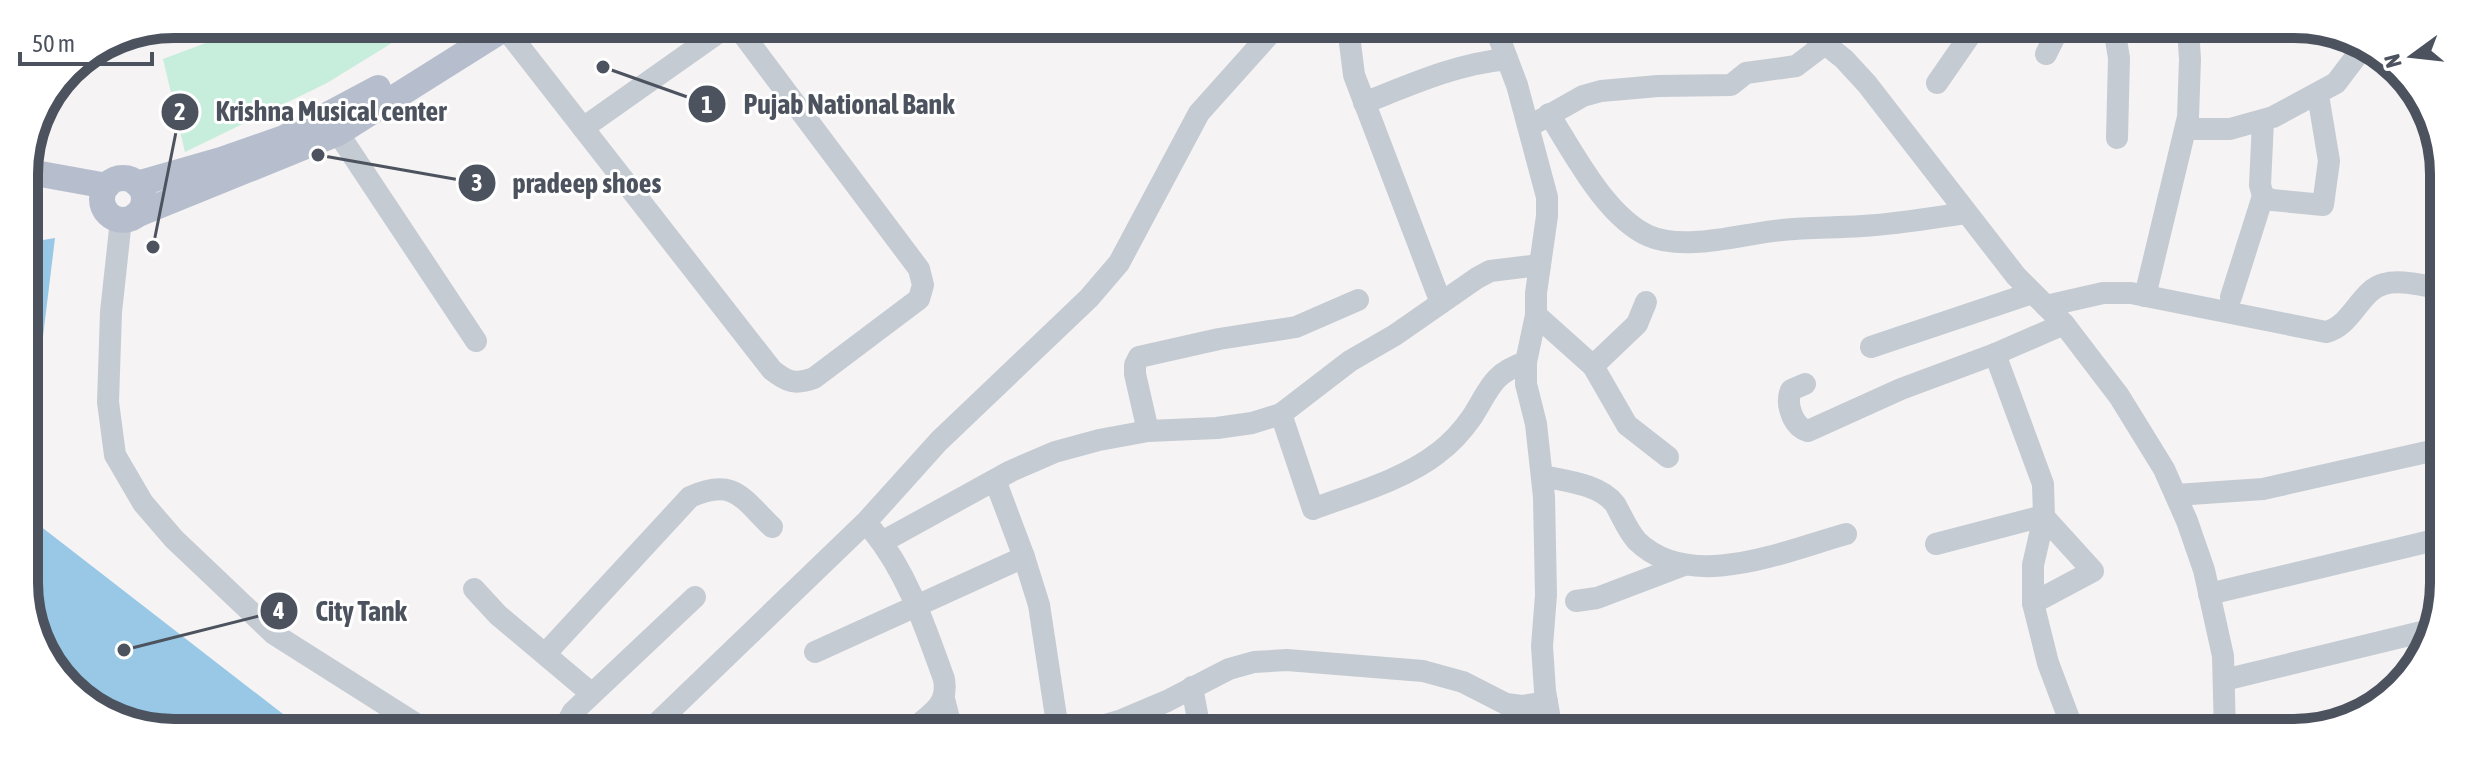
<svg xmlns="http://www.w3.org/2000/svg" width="2468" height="757" font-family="'Asap Condensed',sans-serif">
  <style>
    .green { fill: #c7eddc }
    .water { fill: #98c8e6 }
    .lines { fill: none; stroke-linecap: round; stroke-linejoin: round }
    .minor { stroke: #c5cbd3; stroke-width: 22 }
    .major { stroke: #b6bece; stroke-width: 26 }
    .rim { fill: none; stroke: #4c535f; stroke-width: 10 }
    .leader { fill: none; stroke: #4c535f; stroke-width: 3 }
    .callout-dot { fill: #4c535f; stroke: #fff; stroke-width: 3 }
    .mark-label { font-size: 24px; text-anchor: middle; font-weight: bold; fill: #fff }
    .callout-label { font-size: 28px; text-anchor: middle; font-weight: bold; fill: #4c535f; stroke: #fff; stroke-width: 6; stroke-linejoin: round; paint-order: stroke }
  </style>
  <rect width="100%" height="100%" fill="#f5f3f3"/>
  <path class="green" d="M 257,24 L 421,25 L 327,83 L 185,152 L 163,59 Z"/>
  <g class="water">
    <path d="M 55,238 L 26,476 L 25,243 Z"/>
    <path d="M 26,515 L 301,728 L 136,728 L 68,689 L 27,612 Z"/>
  </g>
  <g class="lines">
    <g class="minor">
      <path d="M 1348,27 L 1354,75 L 1441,303"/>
      <path d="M 1495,27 L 1517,85 L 1547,197 L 1547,216 L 1536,293 L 1536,315 L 1526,362 L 1526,384 L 1536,424 L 1544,497 L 1546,595 L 1542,646 L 1545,691 L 1552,731"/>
      <path d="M 505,28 L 772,370 C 787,382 795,385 814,378 L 919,299 L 923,285 L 919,269 L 736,25"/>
      <path d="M 1805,28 L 1844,59 L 1867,84 L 2016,276 L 2064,324 L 2119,396 L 2164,469 L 2187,521 L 2204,570 L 2223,656 L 2225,733"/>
      <path d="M 2114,28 L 2119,58 L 2117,138"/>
      <path d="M 2317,29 L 2335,31"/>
      <path d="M 2046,54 L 2059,28"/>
      <path d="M 1937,83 L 1975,28"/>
      <path d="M 1364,103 C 1412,84 1456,64 1507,59"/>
      <path d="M 1549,114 C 1573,152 1606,217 1649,236 C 1686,252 1744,233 1782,230 C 1809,227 1835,228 1862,226 C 1896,224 1931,218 1965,213"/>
      <path d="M 2263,121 L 2260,185 L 2263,196 L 2272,200 L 2323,205 L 2329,161 L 2318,95"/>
      <path d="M 1537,122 L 1583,96 L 1601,91 L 1658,86 L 1731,85 L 1746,73 L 1796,66 L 1825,44"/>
      <path d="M 583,128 L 729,25"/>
      <path d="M 2186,129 L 2230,129 L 2273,117 L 2336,83 L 2355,58 L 2360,46"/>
      <path d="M 338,133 L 476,341"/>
      <path d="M 121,220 L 111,312 L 108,402 L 115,455 L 143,503 L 174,539 L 274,634 L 424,729"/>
      <path d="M 2145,296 L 2188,117 L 2190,59 L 2188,29"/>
      <path d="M 2231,297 L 2263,196"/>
      <path d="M 2046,306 L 2103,293 L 2131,293 L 2326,332 C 2353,325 2360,290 2384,284 C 2400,279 2423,286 2441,288"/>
      <path d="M 1536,315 L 1593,366 L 1627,425 L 1668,457"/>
      <path d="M 1871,347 L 2032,293"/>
      <path d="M 1995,354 L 2043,484 L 2044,517 L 2033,565 L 2033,603 L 2048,663 L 2074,732"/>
      <path d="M 1593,366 L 1637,324 L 1646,302"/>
      <path d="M 1805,384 L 1791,390 C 1785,404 1793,427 1808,431 L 1901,389 L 1995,354 L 2064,324"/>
      <path d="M 1281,414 L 1313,509 C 1353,494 1405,479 1438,453 C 1450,444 1463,430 1472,417 C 1490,389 1491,374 1526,362"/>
      <path d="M 1148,431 L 1135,374 L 1135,365 L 1139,357 L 1219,339 L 1296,327 L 1358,300"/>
      <path d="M 1543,476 C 1565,481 1600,484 1615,504 C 1622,516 1627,530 1637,541 C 1690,593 1785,551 1846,534"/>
      <path d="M 995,480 L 1024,557 L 1039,605 L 1058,730"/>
      <path d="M 2176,495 L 2263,489 L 2440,449"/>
      <path d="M 873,531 C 908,574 925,627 944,679 C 949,706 930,714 912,730"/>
      <path d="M 882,542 L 1011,471 L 1055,452 L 1099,440 L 1148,431 L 1217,428 L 1252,423 L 1281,414 L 1350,361 L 1395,335 L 1477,278 L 1490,271 L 1540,265"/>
      <path d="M 1936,544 L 2043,516 L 2093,571 L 2033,603"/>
      <path d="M 474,589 L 498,615 L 592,694"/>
      <path d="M 2209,594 L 2439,539"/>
      <path d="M 1576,601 L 1597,598 L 1684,565"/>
      <path d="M 815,652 L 1024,557"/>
      <path d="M 546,653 L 690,497 C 734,477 742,498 772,527"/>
      <path d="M 2224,680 L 2434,629"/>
      <path d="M 1192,687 L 1200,730"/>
      <path d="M 944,699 L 952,730"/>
      <path d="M 564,729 L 573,712 L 695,597"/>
      <path d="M 651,729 L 866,522 L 939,441 L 1089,298 L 1119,263 L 1199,113 L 1276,27"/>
      <path d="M 1088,730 L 1122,720 L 1167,701 L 1229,669 L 1254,662 L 1287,660 L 1423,671 L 1463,682 L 1506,704 L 1522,706 L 1547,702"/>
    </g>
    <g class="major">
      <path d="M 24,171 L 107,186"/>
      <circle cx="123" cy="199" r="21"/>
      <path d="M 137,184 L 221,160 L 284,138 L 378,88"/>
      <path d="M 136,215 L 338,133 L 510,25"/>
    </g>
  </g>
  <path d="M0 0H2468V757H0ZM174 38H2294A136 136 0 0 1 2430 174V583A136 136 0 0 1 2294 719H174A136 136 0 0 1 38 583V174A136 136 0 0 1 174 38Z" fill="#fff" fill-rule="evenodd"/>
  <path class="rim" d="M174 38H2294A136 136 0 0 1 2430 174V583A136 136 0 0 1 2294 719H174A136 136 0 0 1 38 583V174A136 136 0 0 1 174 38Z"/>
  <path class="leader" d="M603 67L707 104M153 247L180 112M318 155L477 183M124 650L279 611"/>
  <g class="callout-dot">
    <circle cx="603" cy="67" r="8"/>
    <circle cx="153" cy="247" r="8"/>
    <circle cx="318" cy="155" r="8"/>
    <circle cx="124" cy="650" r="8"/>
    <circle cx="707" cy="104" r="20"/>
    <circle cx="180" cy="112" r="20"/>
    <circle cx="477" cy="183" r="20"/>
    <circle cx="279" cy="611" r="20"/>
  </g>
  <g class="mark-label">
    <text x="707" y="113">1</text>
    <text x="180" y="120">2</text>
    <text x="477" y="191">3</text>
    <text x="279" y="619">4</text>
  </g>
  <g class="callout-label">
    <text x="849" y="114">Pujab National Bank</text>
    <text x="331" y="121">Krishna Musical center</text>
    <text x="587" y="193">pradeep shoes</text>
    <text x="361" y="621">City Tank</text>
  </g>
  <g transform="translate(2412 56) rotate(255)" stroke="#ffffff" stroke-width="6" paint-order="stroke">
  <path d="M0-6L14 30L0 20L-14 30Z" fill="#4c535f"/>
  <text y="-12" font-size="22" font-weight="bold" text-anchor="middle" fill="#4c535f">N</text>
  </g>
  <path d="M20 52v12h132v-12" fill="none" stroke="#4c535f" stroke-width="4"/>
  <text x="32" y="52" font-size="24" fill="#4c535f" stroke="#ffffff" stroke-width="6" paint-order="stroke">50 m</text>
</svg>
